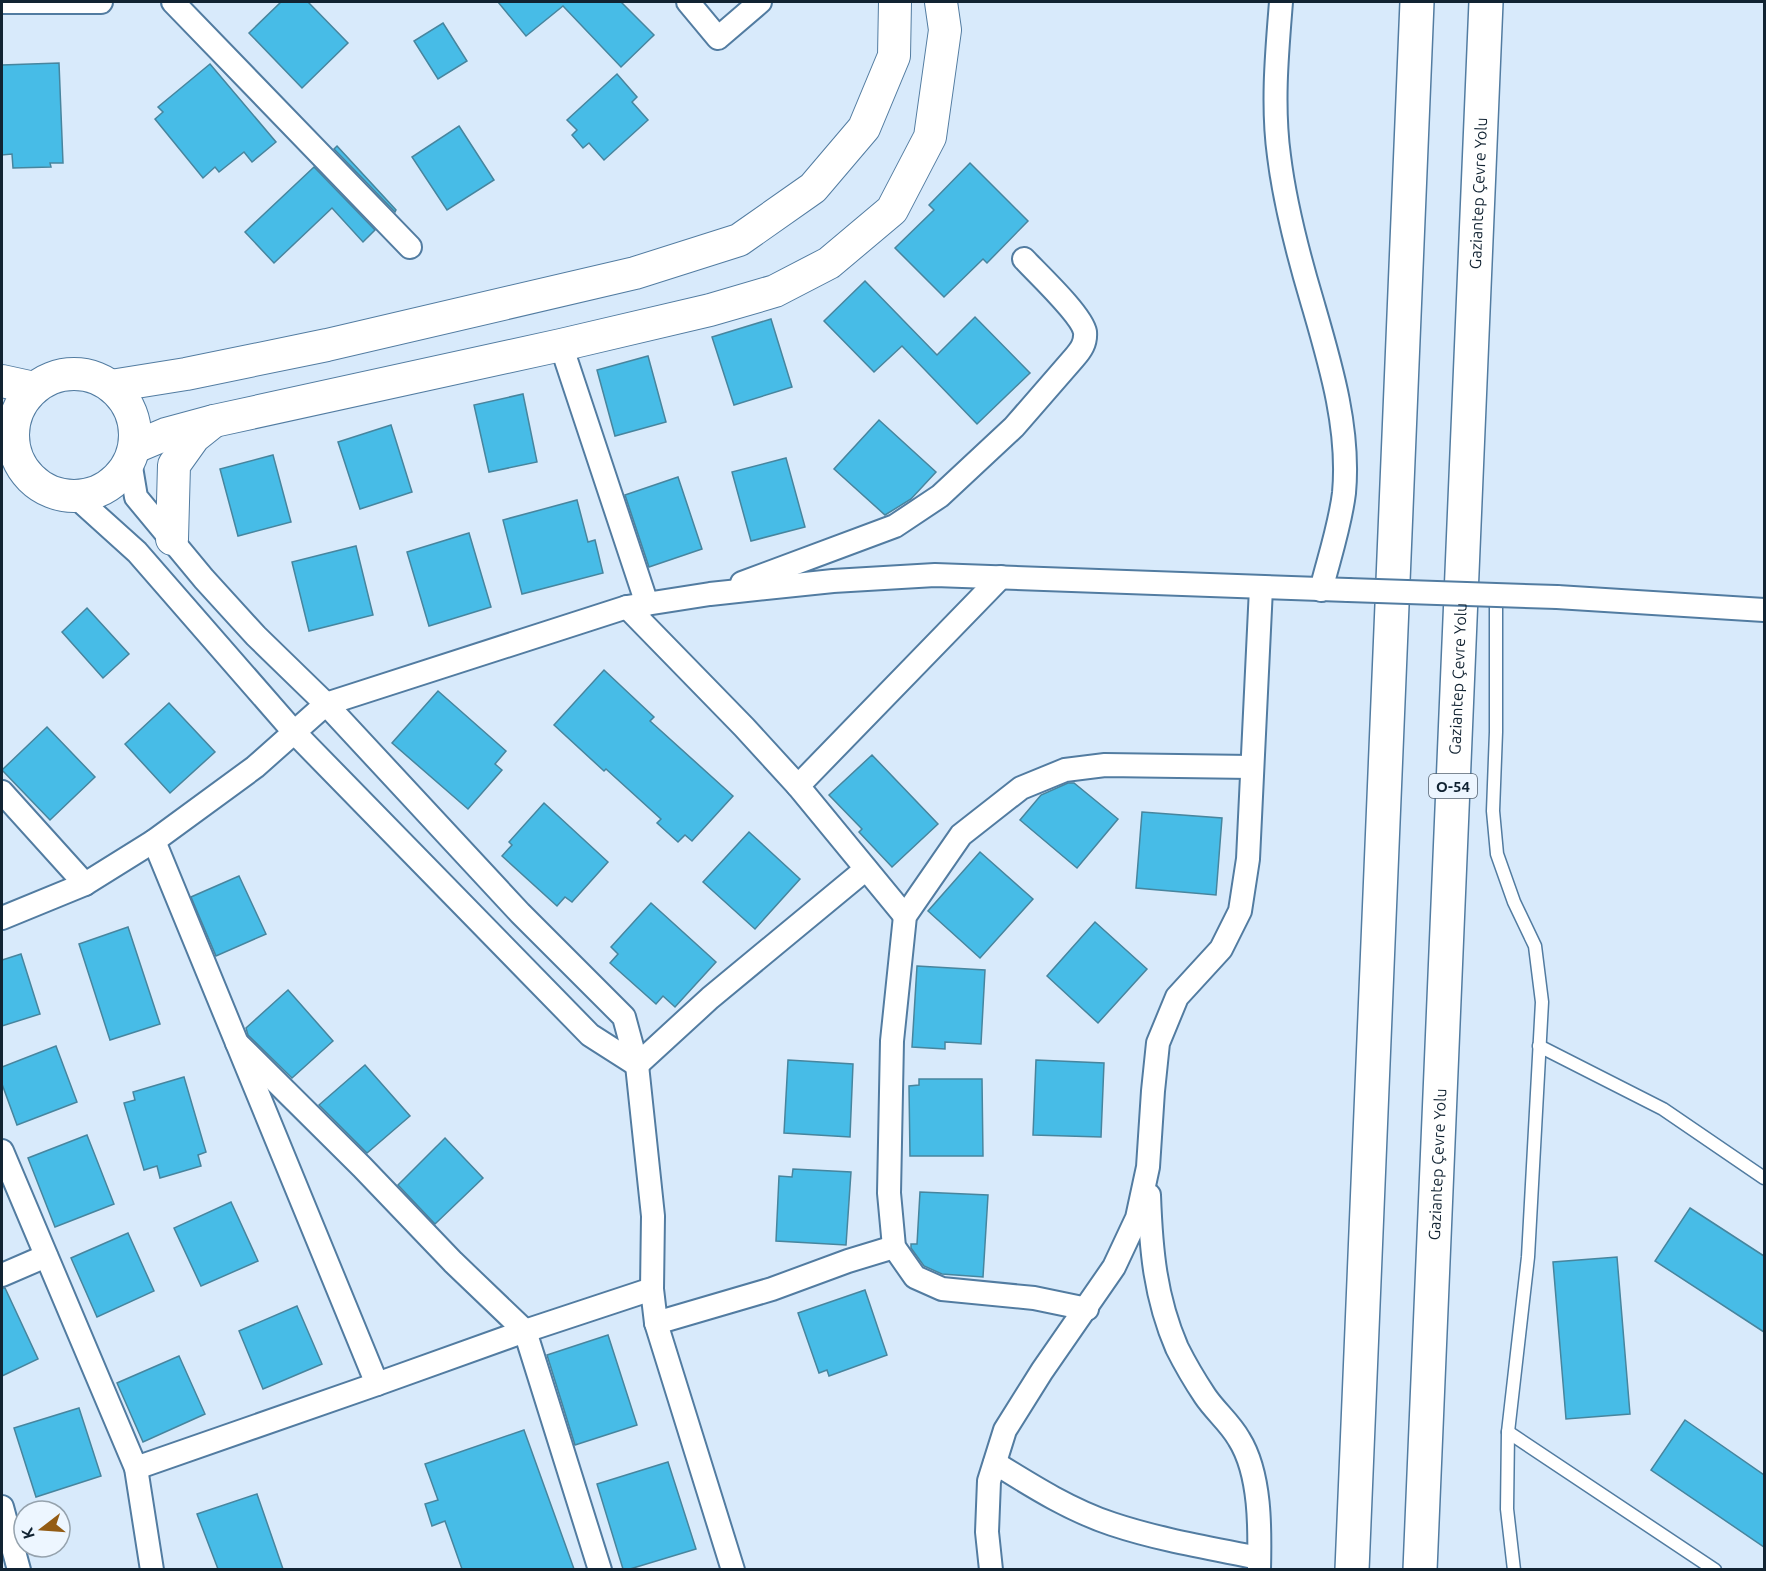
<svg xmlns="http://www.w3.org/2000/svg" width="1766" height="1571" font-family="Ubuntu,sans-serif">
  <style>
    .building { fill: #47bce7; stroke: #47859e; stroke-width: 1.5 }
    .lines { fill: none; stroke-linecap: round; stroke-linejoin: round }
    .lane-casing { stroke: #527ca1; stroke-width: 15 }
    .street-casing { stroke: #527ca1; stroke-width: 26 }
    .secondary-casing { stroke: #527ca1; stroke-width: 34 }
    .highway-casing { stroke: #527ca1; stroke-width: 36 }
    .lane { stroke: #fff; stroke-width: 12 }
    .street { stroke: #fff; stroke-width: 22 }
    .secondary { stroke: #fff; stroke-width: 32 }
    .highway { stroke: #fff; stroke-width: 33 }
    .street-bridge-casing { stroke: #527ca1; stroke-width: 26; stroke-linecap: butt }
    .street-bridge { stroke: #fff; stroke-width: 22 }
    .labels { text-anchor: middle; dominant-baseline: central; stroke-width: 6; stroke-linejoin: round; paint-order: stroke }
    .shield { fill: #edf6ff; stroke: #536270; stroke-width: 1.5 }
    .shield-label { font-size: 15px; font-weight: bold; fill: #112332 }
    .street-label { font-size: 16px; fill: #112332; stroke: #edf6ff }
  </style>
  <rect width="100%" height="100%" fill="#d8eafb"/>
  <g class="building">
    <path d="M 281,2 L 308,2 L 348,43 L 302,88 L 249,33 Z"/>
    <path d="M 498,2 L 621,2 L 654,35 L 621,67 L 563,6 L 526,36 Z"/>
    <path d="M 443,23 L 467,61 L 438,79 L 414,41 Z"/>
    <path d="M 59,63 L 63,163 L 50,163 L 51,167 L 13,168 L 12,154 L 2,155 L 2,65 Z"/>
    <path d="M 210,64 L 276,142 L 252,162 L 244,152 L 219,172 L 215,167 L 203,178 L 155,119 L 163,112 L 158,107 Z"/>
    <path d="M 617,74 L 637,97 L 632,102 L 648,120 L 604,160 L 589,143 L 583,148 L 572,135 L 577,130 L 567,120 Z"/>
    <path d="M 459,126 L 494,180 L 447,210 L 412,157 Z"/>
    <path d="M 337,146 L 396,210 L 395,212 L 334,149 Z"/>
    <path d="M 970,163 L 1028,221 L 987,263 L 983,259 L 944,297 L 895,248 L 934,210 L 929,205 Z"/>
    <path d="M 314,167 L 375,230 L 363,242 L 332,208 L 274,263 L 245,232 Z"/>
    <path d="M 865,281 L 937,355 L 975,317 L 1030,373 L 977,424 L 902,346 L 874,372 L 824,321 Z"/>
    <path d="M 771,319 L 792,387 L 734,405 L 712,337 Z"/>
    <path d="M 648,356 L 666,422 L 615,436 L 597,370 Z"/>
    <path d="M 523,394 L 537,462 L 489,472 L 474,405 Z"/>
    <path d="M 879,420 L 936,472 L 911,499 L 885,515 L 834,469 Z"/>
    <path d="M 391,425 L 412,492 L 360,509 L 338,442 Z"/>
    <path d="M 273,455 L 291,522 L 238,536 L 220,469 Z"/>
    <path d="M 786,458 L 805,527 L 751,541 L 732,472 Z"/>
    <path d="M 678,477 L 702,549 L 649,567 L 625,495 Z"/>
    <path d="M 577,500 L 588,542 L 595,540 L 603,573 L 522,594 L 503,520 Z"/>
    <path d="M 469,533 L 491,607 L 429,626 L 407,552 Z"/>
    <path d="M 356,546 L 373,615 L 309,631 L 292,562 Z"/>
    <path d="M 87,608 L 129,654 L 103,678 L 62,632 Z"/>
    <path d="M 604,670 L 654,717 L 650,721 L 733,796 L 692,841 L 685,835 L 678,842 L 657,823 L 661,819 L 606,769 L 604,771 L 554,725 Z"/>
    <path d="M 438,691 L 506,751 L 495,764 L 502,770 L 468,809 L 392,743 Z"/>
    <path d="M 169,703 L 215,752 L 170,793 L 125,744 Z"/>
    <path d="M 47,727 L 95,777 L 50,820 L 2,770 Z"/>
    <path d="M 872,755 L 938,824 L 892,867 L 859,832 L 862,829 L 829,795 Z"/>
    <path d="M 1068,783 L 1074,783 L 1118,819 L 1077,868 L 1020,820 L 1041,795 Z"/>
    <path d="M 544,803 L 608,862 L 572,902 L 565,897 L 557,906 L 502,856 L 512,845 L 509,842 Z"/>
    <path d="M 1142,812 L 1222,818 L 1216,895 L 1136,888 Z"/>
    <path d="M 749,832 L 800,879 L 755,929 L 703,882 Z"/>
    <path d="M 980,852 L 1033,899 L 980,958 L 928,911 Z"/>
    <path d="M 239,876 L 266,934 L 216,956 L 191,897 Z"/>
    <path d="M 651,903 L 716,962 L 675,1007 L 663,996 L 656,1004 L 610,963 L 618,954 L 611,947 Z"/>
    <path d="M 1095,922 L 1147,969 L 1098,1023 L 1047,976 Z"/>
    <path d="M 128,927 L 160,1024 L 110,1040 L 79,944 Z"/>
    <path d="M 21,954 L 40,1014 L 2,1026 L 2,960 Z"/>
    <path d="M 917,966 L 985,970 L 981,1044 L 945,1042 L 945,1049 L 912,1047 Z"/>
    <path d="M 288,990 L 333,1041 L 292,1078 L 248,1035 L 246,1028 Z"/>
    <path d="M 56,1046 L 77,1102 L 17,1125 L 2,1084 L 2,1067 Z"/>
    <path d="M 788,1060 L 853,1064 L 850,1137 L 784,1133 Z"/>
    <path d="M 1036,1060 L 1104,1063 L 1101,1137 L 1033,1135 Z"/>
    <path d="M 365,1065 L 410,1116 L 367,1153 L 319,1105 Z"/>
    <path d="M 184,1077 L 206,1152 L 198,1155 L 201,1166 L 160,1178 L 157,1166 L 144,1170 L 124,1103 L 135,1100 L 133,1092 Z"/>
    <path d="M 919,1079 L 982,1079 L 983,1156 L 910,1156 L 909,1086 L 919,1085 Z"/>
    <path d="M 87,1135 L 114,1204 L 55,1227 L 28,1158 Z"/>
    <path d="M 445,1138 L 483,1178 L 435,1224 L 398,1185 Z"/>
    <path d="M 793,1169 L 851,1172 L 846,1245 L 776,1241 L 779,1176 L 792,1177 Z"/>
    <path d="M 920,1192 L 988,1195 L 983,1277 L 942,1274 L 924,1266 L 911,1248 L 911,1244 L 917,1244 Z"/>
    <path d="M 231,1202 L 258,1261 L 201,1286 L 174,1228 Z"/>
    <path d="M 1690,1208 L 1764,1256 L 1764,1332 L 1655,1261 Z"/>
    <path d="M 128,1233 L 154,1291 L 97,1317 L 71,1258 Z"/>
    <path d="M 1617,1257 L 1630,1414 L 1566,1419 L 1553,1262 Z"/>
    <path d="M 2,1288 L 5,1288 L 38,1359 L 2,1376 Z"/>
    <path d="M 865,1290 L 887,1355 L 829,1376 L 827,1370 L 819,1373 L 798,1313 Z"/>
    <path d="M 297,1306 L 322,1364 L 263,1389 L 239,1331 Z"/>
    <path d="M 608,1335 L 637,1425 L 575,1445 L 547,1355 Z"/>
    <path d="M 179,1356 L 205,1414 L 143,1442 L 117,1383 Z"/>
    <path d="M 79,1408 L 101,1476 L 36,1497 L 14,1428 Z"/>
    <path d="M 1685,1420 L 1764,1475 L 1764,1547 L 1651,1470 Z"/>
    <path d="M 524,1430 L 574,1569 L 462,1569 L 445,1521 L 432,1526 L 425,1504 L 438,1500 L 425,1464 Z"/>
    <path d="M 668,1462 L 696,1549 L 630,1569 L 623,1569 L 597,1484 Z"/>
    <path d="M 257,1494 L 283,1569 L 218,1569 L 197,1514 Z"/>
  </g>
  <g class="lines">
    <g class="lane-casing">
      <g id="lane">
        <path d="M 1496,595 L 1496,732 L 1493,811 L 1497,854 L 1514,902 L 1535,946 L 1542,1002 L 1528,1257 L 1508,1432 L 1507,1509 L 1514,1570"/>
        <path d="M 1539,1046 L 1663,1109 L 1764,1178"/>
        <path d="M 1508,1432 L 1715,1570"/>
      </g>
    </g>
    <g class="street-casing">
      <g id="street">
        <path d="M 2,2 L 101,2"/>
        <path d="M 173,2 L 410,247"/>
        <path d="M 688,2 L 718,38 L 760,2"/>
        <path d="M 1281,2 C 1277,52 1272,105 1279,156 C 1285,205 1298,254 1312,301 C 1330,363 1350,428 1344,493 C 1340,526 1329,558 1321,590"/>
        <path d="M 561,345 L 647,604"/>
        <path d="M 130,461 L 136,497 L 204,579 L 256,636 L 326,704 L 520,913 L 624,1017 L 637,1065 L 653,1216 L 652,1289 L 656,1323 L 733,1570"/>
        <path d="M 76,497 L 137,552 L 294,732 L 590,1035 L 637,1065"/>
        <path d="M 742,583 L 895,526 L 940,496 L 1014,427 L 1074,358 C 1081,350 1086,343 1085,332 C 1082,315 1037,273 1024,259"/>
        <path d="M 1557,597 L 1764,610"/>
        <path d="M 627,607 L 744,727 L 798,786 L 905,916"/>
        <path d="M 798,786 L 1001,577"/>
        <path d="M 2,792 L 85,884"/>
        <path d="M 154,841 L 377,1384"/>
        <path d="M 2,918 L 85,884 L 154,841 L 255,767 L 326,704 L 627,607 L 710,594 L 833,581 L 935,575 L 1348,590"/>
        <path d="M 237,1043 L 362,1167 L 453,1262 L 525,1331 L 600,1570"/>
        <path d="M 637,1065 L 710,998 L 866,869"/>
        <path d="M 2,1151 L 136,1468 L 152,1570"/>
        <path d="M 1149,1195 C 1151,1250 1155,1297 1177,1348 C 1185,1364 1195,1381 1205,1396 C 1215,1411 1230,1423 1239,1439 C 1261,1474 1260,1530 1259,1570"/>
        <path d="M 2,1275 L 46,1256"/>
        <path d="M 1087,1309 L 1034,1298 L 942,1289 L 915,1277 L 894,1247 L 889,1193 L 892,1041 L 905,916 L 961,835 L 1021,788 L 1065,770 L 1105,765 L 1252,767"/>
        <path d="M 656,1323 L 772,1289 L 848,1261 L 894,1247"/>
        <path d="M 995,1463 C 1032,1486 1070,1510 1112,1524 C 1160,1540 1210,1548 1259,1558"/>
        <path d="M 136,1468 L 377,1384 L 525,1331 L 652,1289"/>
        <path d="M 2,1507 L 19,1570"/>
        <path d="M 991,1570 L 987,1532 L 989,1481 L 1005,1430 L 1042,1371 L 1114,1267 L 1137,1218 L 1148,1167 L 1153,1091 L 1158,1043 L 1177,997 L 1221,949 L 1240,911 L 1248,859 L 1261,588"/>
      </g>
    </g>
    <g class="secondary-casing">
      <g id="secondary">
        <circle cx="74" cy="435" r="61"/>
        <path d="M 2,381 L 34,388"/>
        <path d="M 111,386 L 186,374 L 327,345 L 635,273 L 739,240 L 813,188 L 864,128 L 894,56 L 895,2"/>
        <path d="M 135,447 L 166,434 L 214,421 L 561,345 L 710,310 L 775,291 L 829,263 L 892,210 L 930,137 L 945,30 L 941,2"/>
        <path d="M 172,539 L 174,465 L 194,437 L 214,421"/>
      </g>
    </g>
    <g class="highway-casing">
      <g id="highway">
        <path d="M 1352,1570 L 1417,2"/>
        <path id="s1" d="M 1420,1570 L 1486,2"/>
      </g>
    </g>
    <use href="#lane" class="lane"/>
    <use href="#street" class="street"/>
    <use href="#secondary" class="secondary"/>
    <use href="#highway" class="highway"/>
    <g class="street-bridge-casing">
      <path id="street-bridge" d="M 1348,590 L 1557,597"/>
    </g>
    <use href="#street-bridge" class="street-bridge"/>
  </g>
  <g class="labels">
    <rect class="shield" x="1429" y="774" width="48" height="24" rx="4.5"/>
    <g class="shield-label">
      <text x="1453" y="786">O-54</text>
    </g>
    <g class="street-label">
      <text stroke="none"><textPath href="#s1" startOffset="1378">Gaziantep Çevre Yolu</textPath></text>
      <text stroke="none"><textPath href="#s1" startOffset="892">Gaziantep Çevre Yolu</textPath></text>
      <text stroke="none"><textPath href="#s1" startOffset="406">Gaziantep Çevre Yolu</textPath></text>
    </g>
  </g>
  <rect width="1766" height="1571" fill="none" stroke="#112332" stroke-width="6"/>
  <g transform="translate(42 1529) rotate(253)"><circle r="28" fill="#edf6ff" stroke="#95a2ad" stroke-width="1.5"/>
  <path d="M0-4.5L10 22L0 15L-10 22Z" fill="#935c15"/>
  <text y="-9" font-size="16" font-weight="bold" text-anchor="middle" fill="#112332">K</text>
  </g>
</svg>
